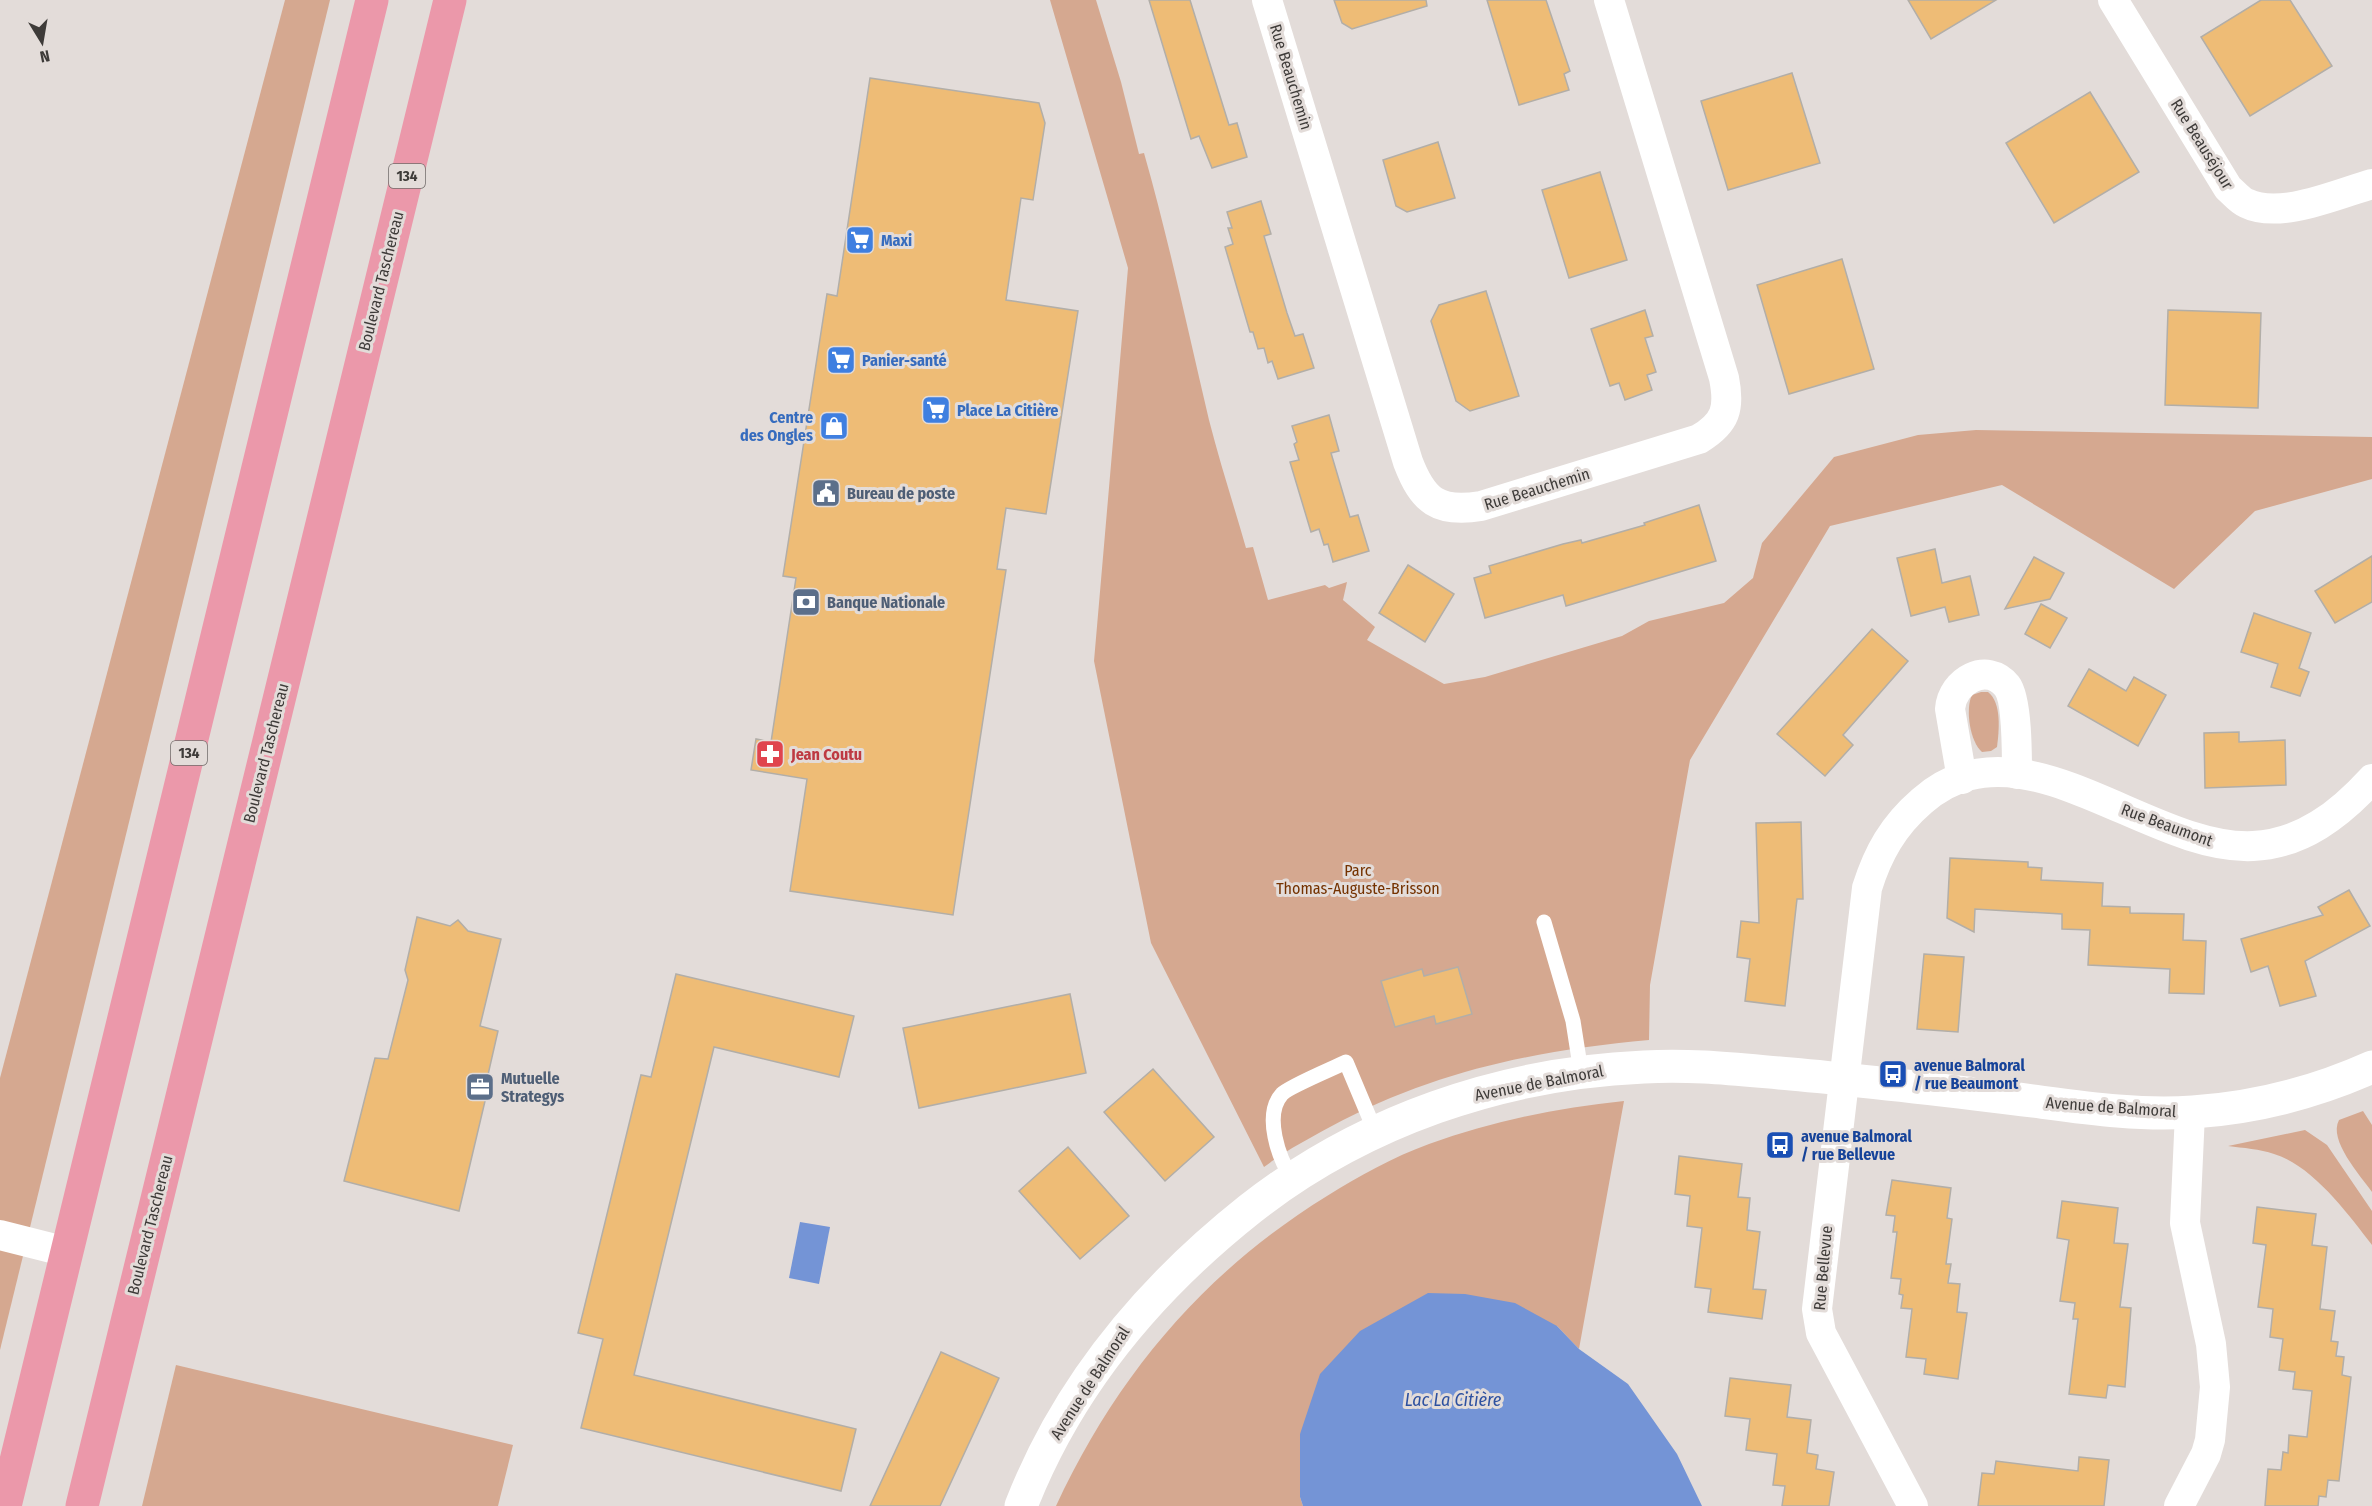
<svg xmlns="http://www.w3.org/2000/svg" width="2372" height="1506" font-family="'Fira Sans Condensed',sans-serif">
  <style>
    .green { fill: #d5a890 }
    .water { fill: #7494d6 }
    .building { fill: #eebc76; stroke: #b2aea8; stroke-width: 1.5 }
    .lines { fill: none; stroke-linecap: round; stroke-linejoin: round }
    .lane { stroke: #fff; stroke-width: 15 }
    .street { stroke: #fff; stroke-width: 30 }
    .secondary { stroke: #fff; stroke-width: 33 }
    .primary { stroke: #eb98aa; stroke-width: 33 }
    .labels { text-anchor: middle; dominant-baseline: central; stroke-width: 6; stroke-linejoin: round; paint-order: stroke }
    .shield { fill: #e3dcd9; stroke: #706b69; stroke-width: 1.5 }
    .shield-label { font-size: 15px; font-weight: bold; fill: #3e3b39 }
    .street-label { font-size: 16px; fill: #3e3b39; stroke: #e3dcd9 }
    .shop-label { font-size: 16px; font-weight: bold; fill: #366cbe; stroke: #e3dcd9; text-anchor: start }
    .service-label { font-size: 16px; font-weight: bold; fill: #4e5e75; stroke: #e3dcd9; text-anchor: start }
    .health-label { font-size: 16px; font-weight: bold; fill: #be3a42; stroke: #e3dcd9; text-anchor: start }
    .park-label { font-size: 16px; fill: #743200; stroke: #e3dcd9 }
    .transit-label { font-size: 16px; font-weight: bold; fill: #164399; stroke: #e3dcd9; text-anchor: start }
    .water-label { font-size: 18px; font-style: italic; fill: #2e51a0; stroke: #e3dcd9 }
  </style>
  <rect width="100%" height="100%" fill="#e3dcd9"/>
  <g class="green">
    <path d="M 285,0 L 330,0 L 0,1350 L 0,1078 Z"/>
    <path d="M 1050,0 L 1096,0 L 1121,82 L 1139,154 L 1144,153 C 1169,241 1188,331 1209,420 C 1220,463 1234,506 1246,548 L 1253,547 L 1268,600 L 1325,585 L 1329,588 L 1347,582 L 1343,600 L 1375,627 L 1367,640 L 1444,684 L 1485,677 L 1622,636 L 1649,621 L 1724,603 L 1753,578 L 1762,543 L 1834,457 L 1918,435 L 1976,430 L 2372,437 L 2372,479 L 2255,511 L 2174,589 L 2002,485 L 1830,526 L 1690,760 L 1650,985 L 1649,1040 C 1533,1051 1434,1071 1330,1127 C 1308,1139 1285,1151 1264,1167 L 1151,943 L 1094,661 L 1128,268 Z"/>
    <path d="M 1981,692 L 1988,692 C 2002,703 1999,731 1997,747 L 1991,751 L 1982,752 C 1970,742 1965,709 1972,695 Z"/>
    <path d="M 1624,1101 L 1579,1349 L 1557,1326 L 1300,1434 L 1300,1497 L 1303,1506 L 1056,1506 C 1117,1375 1204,1272 1327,1196 C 1359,1176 1393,1157 1429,1144 C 1492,1121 1557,1108 1624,1101 Z"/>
    <path d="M 2363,1111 L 2372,1125 L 2372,1192 C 2360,1175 2328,1140 2339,1120 Z"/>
    <path d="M 2305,1130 L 2327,1145 L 2372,1211 L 2372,1245 C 2348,1214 2313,1166 2274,1154 C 2260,1149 2243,1148 2228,1146 Z"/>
    <path d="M 176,1365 L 513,1445 L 498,1506 L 142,1506 Z"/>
  </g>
  <g class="water">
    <path d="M 800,1222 L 830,1227 L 819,1284 L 789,1278 Z"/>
    <path d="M 1428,1293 L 1465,1294 L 1515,1303 L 1557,1326 L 1579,1349 L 1628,1384 L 1677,1454 L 1702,1506 L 1303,1506 L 1300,1497 L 1300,1434 L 1320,1374 L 1360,1331 Z"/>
  </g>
  <g class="building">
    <path d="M 1149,0 L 1190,0 L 1229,125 L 1237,123 L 1247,157 L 1212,168 L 1199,136 L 1191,139 Z"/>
    <path d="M 1334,0 L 1426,0 L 1427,6 L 1352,29 L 1342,23 Z"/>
    <path d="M 1487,0 L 1546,0 L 1570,71 L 1564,74 L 1569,90 L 1519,105 Z"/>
    <path d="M 1908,0 L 1996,0 L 1931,39 Z"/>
    <path d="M 2261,0 L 2290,0 L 2332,66 L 2250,116 L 2201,37 Z"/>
    <path d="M 1792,73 L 1820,163 L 1728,190 L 1701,101 Z"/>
    <path d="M 870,78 L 1039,103 L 1045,123 L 1033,200 L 1021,198 L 1006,300 L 1078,311 L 1046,514 L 1006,508 L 997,569 L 1006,570 L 953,915 L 790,891 L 807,779 L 751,770 L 756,739 L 771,742 L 796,578 L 783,576 L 827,294 L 837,296 Z"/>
    <path d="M 2090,92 L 2139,172 L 2054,223 L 2006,143 Z"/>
    <path d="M 1438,142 L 1455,198 L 1407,212 L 1396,206 L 1383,160 Z"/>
    <path d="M 1600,172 L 1627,260 L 1569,278 L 1542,190 Z"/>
    <path d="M 1261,201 L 1271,234 L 1264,236 L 1287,313 L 1295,336 L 1303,334 L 1314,368 L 1278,379 L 1272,361 L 1268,363 L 1264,348 L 1258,349 L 1253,332 L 1250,332 L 1225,247 L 1233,244 L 1228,228 L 1232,228 L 1227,212 Z"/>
    <path d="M 1842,259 L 1874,369 L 1789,394 L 1757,285 Z"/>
    <path d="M 1486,291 L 1519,396 L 1470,411 L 1456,401 L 1431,321 L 1439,305 Z"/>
    <path d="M 1645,310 L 1653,336 L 1645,338 L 1656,372 L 1647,375 L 1652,390 L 1625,400 L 1619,383 L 1610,386 L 1591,329 Z"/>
    <path d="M 2168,310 L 2261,313 L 2258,408 L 2165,405 Z"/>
    <path d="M 1329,415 L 1339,451 L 1331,453 L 1350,517 L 1358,515 L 1369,551 L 1333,562 L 1328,544 L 1324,545 L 1319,529 L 1311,532 L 1290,462 L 1299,460 L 1294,444 L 1297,442 L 1292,426 Z"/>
    <path d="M 1699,505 L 1716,561 L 1566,606 L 1563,595 L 1485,618 L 1474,578 L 1491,573 L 1489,566 L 1563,544 L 1581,540 L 1582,543 L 1645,525 L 1644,523 Z"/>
    <path d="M 1935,549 L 1942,583 L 1970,576 L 1979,615 L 1949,622 L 1945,607 L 1911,616 L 1897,558 Z"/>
    <path d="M 2372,556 L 2372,602 L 2335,623 L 2315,591 Z"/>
    <path d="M 2034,557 L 2064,573 L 2050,599 L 2005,609 Z"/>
    <path d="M 1408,565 L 1454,594 L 1425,642 L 1379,613 Z"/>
    <path d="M 2041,604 L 2067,618 L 2050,648 L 2025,634 Z"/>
    <path d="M 2254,613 L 2311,633 L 2299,668 L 2309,672 L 2300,696 L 2271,687 L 2278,664 L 2241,652 Z"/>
    <path d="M 1872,629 L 1908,661 L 1843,735 L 1853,745 L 1825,776 L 1777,734 Z"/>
    <path d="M 2089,669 L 2126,691 L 2134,677 L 2166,695 L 2138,746 L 2068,706 Z"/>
    <path d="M 2239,732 L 2239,742 L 2285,740 L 2286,785 L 2205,788 L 2204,733 Z"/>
    <path d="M 1801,822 L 1803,899 L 1797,899 L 1785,1006 L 1745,1001 L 1750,959 L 1737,957 L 1741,921 L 1759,923 L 1756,823 Z"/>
    <path d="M 1950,858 L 2028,862 L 2028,867 L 2042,868 L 2041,880 L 2103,883 L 2102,906 L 2130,907 L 2130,913 L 2184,914 L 2183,940 L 2206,941 L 2204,994 L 2169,993 L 2170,969 L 2088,965 L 2090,930 L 2062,929 L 2062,914 L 1975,909 L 1974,932 L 1947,918 Z"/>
    <path d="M 2349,890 L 2370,926 L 2305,961 L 2316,996 L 2280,1006 L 2268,966 L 2251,972 L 2241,939 L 2323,915 L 2318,907 Z"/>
    <path d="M 417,917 L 450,926 L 458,920 L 468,931 L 501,939 L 480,1026 L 498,1031 L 487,1079 L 490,1080 L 459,1211 L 344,1181 L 375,1058 L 388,1059 L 408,980 L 405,970 Z"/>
    <path d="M 1924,954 L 1964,957 L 1958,1032 L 1917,1029 Z"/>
    <path d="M 1458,967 L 1472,1014 L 1436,1024 L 1434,1016 L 1395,1027 L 1381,981 L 1422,969 L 1424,976 Z"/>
    <path d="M 676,974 L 854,1016 L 839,1077 L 714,1047 L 634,1375 L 856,1429 L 841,1491 L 581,1428 L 603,1339 L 578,1333 L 641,1075 L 651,1077 Z"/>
    <path d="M 1070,994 L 1086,1073 L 919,1108 L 903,1028 Z"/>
    <path d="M 1153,1069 L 1214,1137 L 1165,1181 L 1104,1112 Z"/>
    <path d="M 1068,1147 L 1129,1216 L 1080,1259 L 1019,1191 Z"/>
    <path d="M 1679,1156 L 1742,1164 L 1738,1197 L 1750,1198 L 1747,1230 L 1760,1232 L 1753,1289 L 1766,1290 L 1762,1319 L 1708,1312 L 1711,1289 L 1695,1287 L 1702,1228 L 1687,1226 L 1690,1196 L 1675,1194 Z"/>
    <path d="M 1892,1180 L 1951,1188 L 1947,1218 L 1952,1219 L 1946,1264 L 1951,1264 L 1948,1283 L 1960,1284 L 1957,1312 L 1967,1313 L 1958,1379 L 1924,1374 L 1926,1359 L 1906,1357 L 1912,1309 L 1901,1308 L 1903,1295 L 1899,1294 L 1901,1279 L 1891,1278 L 1897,1232 L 1893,1232 L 1895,1216 L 1886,1215 Z"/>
    <path d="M 2062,1201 L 2118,1208 L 2114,1243 L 2128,1244 L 2120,1307 L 2131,1308 L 2125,1387 L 2108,1385 L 2106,1398 L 2069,1394 L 2078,1319 L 2073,1319 L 2075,1303 L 2060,1301 L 2069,1240 L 2057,1238 Z"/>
    <path d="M 2257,1207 L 2316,1214 L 2312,1245 L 2327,1247 L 2320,1309 L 2335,1311 L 2331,1341 L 2338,1342 L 2336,1356 L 2344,1357 L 2342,1375 L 2351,1377 L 2339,1481 L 2328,1480 L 2326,1497 L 2319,1496 L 2318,1506 L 2265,1506 L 2268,1469 L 2281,1470 L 2283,1452 L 2288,1453 L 2289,1435 L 2307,1437 L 2312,1391 L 2293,1389 L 2295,1372 L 2279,1370 L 2283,1339 L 2270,1337 L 2273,1309 L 2258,1307 L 2266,1245 L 2253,1243 Z"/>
    <path d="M 941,1352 L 999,1378 L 940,1506 L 870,1506 Z"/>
    <path d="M 1730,1378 L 1791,1385 L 1787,1417 L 1811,1420 L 1807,1453 L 1818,1455 L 1816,1469 L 1834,1472 L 1829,1506 L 1782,1506 L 1785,1486 L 1773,1485 L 1777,1454 L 1746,1450 L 1750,1419 L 1725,1416 Z"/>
    <path d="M 2079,1457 L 2109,1460 L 2104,1506 L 1978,1506 L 1982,1473 L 1994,1474 L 1996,1461 L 2078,1471 Z"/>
  </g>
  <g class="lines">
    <g class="lane">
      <path d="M 1544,922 L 1573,1021 L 1581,1072"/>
      <path d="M 1292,1178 C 1279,1159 1263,1115 1282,1094 C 1288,1087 1334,1068 1346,1062 L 1375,1131"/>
    </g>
    <g class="street">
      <path d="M 1267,0 L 1408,462 C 1423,501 1438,513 1481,506 L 1699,439 C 1726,423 1730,408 1724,378 L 1609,0"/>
      <path d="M 2113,0 L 2228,188 C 2234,193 2239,200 2246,203 C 2280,220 2337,194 2372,184"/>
      <path d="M 1962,779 L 1950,709 C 1952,681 1987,661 2007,686 C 2017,699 2017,756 2017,774"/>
      <path d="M 0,1235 L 67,1252"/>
      <path d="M 1913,1506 L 1829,1348 L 1821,1333 L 1817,1309 L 1867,888 C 1878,853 1893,826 1922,801 C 2020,714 2147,851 2253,846 C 2302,844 2340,814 2372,779"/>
      <path d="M 2179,1506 L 2206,1454 L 2210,1440 L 2215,1387 L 2211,1344 L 2185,1223 L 2190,1113"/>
    </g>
    <path class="secondary" d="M 1021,1506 C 1068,1385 1149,1289 1250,1209 C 1362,1121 1502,1073 1644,1067 C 1694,1064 1742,1070 1791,1074 C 1858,1080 1925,1088 1992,1096 C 2057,1103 2126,1117 2193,1112 C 2254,1108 2316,1092 2372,1067"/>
    <g class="primary">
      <path d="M 5,1506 L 372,0"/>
      <path d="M 82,1506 L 450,0"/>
    </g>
  </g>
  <defs>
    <g id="supermarket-square" transform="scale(1.5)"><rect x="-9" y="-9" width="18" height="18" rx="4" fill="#3f7fe0" stroke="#e3dcd9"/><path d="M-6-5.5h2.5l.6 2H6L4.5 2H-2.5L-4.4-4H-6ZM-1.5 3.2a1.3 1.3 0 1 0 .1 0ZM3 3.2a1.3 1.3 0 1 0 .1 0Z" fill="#fff"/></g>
    <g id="shop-square" transform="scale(1.5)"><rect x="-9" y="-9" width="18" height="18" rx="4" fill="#3f7fe0" stroke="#e3dcd9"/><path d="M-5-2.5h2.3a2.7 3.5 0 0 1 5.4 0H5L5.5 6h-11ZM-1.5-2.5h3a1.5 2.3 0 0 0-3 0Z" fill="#fff"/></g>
    <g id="civic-square" transform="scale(1.5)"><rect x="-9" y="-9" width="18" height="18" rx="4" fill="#5c6f8a" stroke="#e3dcd9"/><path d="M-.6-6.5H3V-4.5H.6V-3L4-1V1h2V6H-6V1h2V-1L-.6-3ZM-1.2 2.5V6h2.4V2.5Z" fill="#fff"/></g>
    <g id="bank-square" transform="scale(1.5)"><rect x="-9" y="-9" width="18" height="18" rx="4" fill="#5c6f8a" stroke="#e3dcd9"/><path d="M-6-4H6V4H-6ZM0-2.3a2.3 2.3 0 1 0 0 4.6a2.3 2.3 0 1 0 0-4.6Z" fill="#fff"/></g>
    <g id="pharmacy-square" transform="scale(1.5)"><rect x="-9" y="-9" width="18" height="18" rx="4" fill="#e0444e" stroke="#e3dcd9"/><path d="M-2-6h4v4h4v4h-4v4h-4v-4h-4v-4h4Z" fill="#fff"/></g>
    <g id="bus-square" transform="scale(1.5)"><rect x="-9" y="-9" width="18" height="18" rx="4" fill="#1a4fb4" stroke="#e3dcd9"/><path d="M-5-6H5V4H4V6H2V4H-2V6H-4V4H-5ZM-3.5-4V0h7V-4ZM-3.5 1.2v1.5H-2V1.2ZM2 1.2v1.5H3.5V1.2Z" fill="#fff"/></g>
    <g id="office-square" transform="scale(1.5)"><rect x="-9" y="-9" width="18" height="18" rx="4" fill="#5c6f8a" stroke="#e3dcd9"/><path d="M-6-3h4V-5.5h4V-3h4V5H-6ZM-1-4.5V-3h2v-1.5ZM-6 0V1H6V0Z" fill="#fff"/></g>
  </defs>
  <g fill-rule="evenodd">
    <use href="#supermarket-square" x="860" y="240"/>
    <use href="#supermarket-square" x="841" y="360"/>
    <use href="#supermarket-square" x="936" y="410"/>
    <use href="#shop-square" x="834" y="426"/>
    <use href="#civic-square" x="826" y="493"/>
    <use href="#bank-square" x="806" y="602"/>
    <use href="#pharmacy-square" x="770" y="754"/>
    <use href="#bus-square" x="1893" y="1074"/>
    <use href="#office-square" x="480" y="1087"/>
    <use href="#bus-square" x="1780" y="1145"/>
  </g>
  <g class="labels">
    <g class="shield">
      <rect x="389" y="164" width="36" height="24" rx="4.5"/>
      <rect x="171" y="741" width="36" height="24" rx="4.5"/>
    </g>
    <g class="shield-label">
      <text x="407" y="176">134</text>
      <text x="189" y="753">134</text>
    </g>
    <g class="street-label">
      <text transform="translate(1291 77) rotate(73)">Rue Beauchemin</text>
      <text transform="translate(2202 144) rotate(58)">Rue Beauséjour</text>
      <text transform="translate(381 281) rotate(-76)">Boulevard Taschereau</text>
      <text transform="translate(1537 489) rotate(-17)">Rue Beauchemin</text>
      <text transform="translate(266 753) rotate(-76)">Boulevard Taschereau</text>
      <text transform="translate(2167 825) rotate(20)">Rue Beaumont</text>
      <text transform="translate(1539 1083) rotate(-11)">Avenue de Balmoral</text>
      <text transform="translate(2111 1107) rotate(4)">Avenue de Balmoral</text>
      <text transform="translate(150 1225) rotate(-76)">Boulevard Taschereau</text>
      <text transform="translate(1823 1268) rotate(-85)">Rue Bellevue</text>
      <text transform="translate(1090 1383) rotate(-57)">Avenue de Balmoral</text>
    </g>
    <g class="shop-label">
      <text x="881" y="240">Maxi</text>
      <text x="862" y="360">Panier-santé</text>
      <text x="957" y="410">Place La Citière</text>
      <text x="813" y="417" text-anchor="end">Centre<tspan x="813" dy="18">des Ongles</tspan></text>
    </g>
    <g class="service-label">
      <text x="847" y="493">Bureau de poste</text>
      <text x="827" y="602">Banque Nationale</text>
      <text x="501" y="1078">Mutuelle<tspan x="501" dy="18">Strategys</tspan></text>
    </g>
    <g class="health-label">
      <text x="791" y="754">Jean Coutu</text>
    </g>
    <g class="park-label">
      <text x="1358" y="870">Parc<tspan x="1358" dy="18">Thomas-Auguste-Brisson</tspan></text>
    </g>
    <g class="transit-label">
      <text x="1914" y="1065">avenue Balmoral<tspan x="1914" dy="18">/ rue Beaumont</tspan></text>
      <text x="1801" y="1136">avenue Balmoral<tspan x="1801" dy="18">/ rue Bellevue</tspan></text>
    </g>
    <g class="water-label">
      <text x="1453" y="1400">Lac La Citière</text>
    </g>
  </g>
  <g transform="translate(42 42) rotate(169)" stroke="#e3dcd9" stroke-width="4.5" paint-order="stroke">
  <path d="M0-4.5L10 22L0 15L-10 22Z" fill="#3e3b39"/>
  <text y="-9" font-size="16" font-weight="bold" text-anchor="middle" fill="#3e3b39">N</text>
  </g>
</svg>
